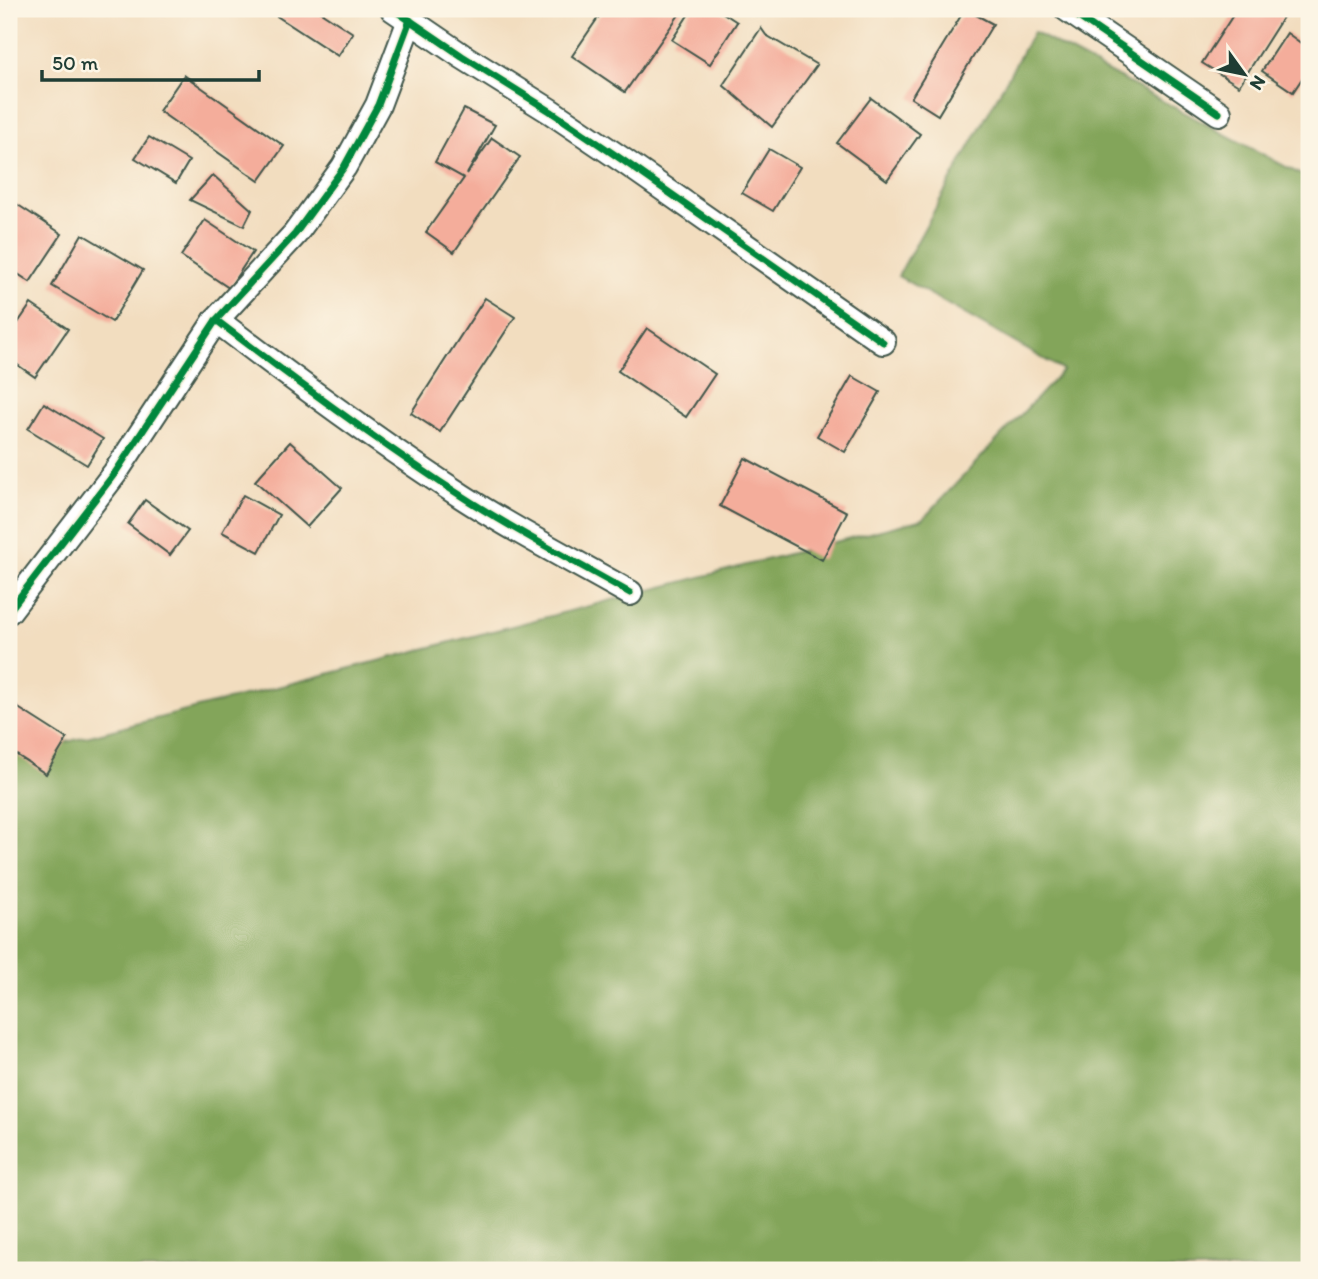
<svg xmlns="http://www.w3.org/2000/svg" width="1318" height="1279" font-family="Itim,sans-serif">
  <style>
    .forest { fill: #83a55a; stroke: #517147; stroke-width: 2 }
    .building { fill: #f4ad9b }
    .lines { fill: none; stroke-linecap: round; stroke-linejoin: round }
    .street-casing { stroke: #3f5549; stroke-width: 28 }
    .street { stroke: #fff; stroke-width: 24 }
    .cycleway-casing { stroke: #fcf5e5; stroke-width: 11 }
    .cycleway { stroke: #00873e; stroke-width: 7 }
  </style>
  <rect width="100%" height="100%" fill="#fcf5e5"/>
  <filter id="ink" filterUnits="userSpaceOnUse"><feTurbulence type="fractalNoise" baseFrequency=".0143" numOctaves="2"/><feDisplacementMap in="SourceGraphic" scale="14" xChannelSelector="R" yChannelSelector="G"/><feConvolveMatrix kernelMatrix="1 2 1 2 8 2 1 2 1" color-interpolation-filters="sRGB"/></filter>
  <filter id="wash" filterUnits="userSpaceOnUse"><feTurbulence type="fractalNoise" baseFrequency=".00686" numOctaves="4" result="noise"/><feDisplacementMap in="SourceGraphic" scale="28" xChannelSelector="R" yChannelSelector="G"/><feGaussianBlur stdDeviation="1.57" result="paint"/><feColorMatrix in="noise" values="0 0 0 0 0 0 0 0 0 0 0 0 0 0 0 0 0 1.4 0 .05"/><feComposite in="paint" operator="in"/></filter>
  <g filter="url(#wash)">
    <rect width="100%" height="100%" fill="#f2ddbf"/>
    <path class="forest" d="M 1033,32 L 1309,179 L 1309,1270 L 9,1270 L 9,757 L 923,519 L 1063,370 L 898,276 Z"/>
    <g id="blocks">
      <g class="building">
        <path d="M 266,9 L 316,9 L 353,33 L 338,56 Z"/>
        <path d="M 604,9 L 683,9 L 625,92 L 572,56 Z"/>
        <path d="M 692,9 L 717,9 L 737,22 L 710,64 L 672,40 Z"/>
        <path d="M 965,9 L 993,24 L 938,115 L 911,98 Z"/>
        <path d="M 1237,9 L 1288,9 L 1239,86 L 1202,63 Z"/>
        <path d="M 761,28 L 766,35 L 817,65 L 772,127 L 723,85 Z"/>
        <path d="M 1287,33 L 1309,49 L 1309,68 L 1293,92 L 1262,71 Z"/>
        <path d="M 184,75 L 284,146 L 259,181 L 159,111 Z"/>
        <path d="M 871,98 L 920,134 L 887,180 L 837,143 Z"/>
        <path d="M 464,109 L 495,125 L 467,174 L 492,138 L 520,157 L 454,252 L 426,232 L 464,178 L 435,162 Z"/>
        <path d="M 149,137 L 189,161 L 176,183 L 135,158 Z"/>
        <path d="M 769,149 L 800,167 L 773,211 L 742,193 Z"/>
        <path d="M 213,175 L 252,210 L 244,226 L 190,200 Z"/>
        <path d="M 9,199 L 62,234 L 30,282 L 9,268 Z"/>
        <path d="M 205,220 L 253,252 L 229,288 L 181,256 Z"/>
        <path d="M 82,234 L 143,270 L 112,322 L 52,286 Z"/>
        <path d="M 485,298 L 515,317 L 440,432 L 411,413 Z"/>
        <path d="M 31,304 L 68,329 L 35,377 L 9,359 L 9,336 Z"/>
        <path d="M 647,328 L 715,374 L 686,417 L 618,371 Z"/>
        <path d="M 852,376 L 880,392 L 845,452 L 817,436 Z"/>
        <path d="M 44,403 L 103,439 L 87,465 L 28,429 Z"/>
        <path d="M 290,442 L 342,488 L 307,527 L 255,481 Z"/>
        <path d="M 745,458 L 847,512 L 822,560 L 720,506 Z"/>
        <path d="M 243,495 L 279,515 L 259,552 L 222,532 Z"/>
        <path d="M 145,500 L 188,531 L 170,555 L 128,524 Z"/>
        <path d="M 9,702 L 67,739 L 46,774 L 9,750 Z"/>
      </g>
    </g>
  </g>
  <g filter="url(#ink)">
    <use href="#blocks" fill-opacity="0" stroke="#3f5549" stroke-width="2"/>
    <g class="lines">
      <g class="street-casing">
        <g id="street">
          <path d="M 393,9 L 462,56 L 550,111 L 624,161 L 883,342"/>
          <path d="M 1067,9 L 1219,113"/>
          <path d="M 216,320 C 297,382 378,442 463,497 C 517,532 574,561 630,593"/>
          <path d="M 9,611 L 115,473 L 216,320 L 295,234 L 344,167 L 378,105 L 410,20"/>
        </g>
      </g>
      <use href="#street" class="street"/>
      <g class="cycleway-casing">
        <g id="cycleway">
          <path d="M 393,9 L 462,56 L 550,111 L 624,161 L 883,342"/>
          <path d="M 1067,9 L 1219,113"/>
          <path d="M 216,320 C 297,382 378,442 463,497 C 517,532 574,561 630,593"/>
          <path d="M 9,611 L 115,473 L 216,320 L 295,234 L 344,167 L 378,105 L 410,20"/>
        </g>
      </g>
      <use href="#cycleway" class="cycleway"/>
    </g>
  </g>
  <rect width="1318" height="1279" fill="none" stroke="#fcf5e5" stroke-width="35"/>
  <g transform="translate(1244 74) rotate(123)" stroke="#fcf5e5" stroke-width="5" paint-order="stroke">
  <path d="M0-5L12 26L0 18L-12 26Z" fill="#1f3d34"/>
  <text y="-10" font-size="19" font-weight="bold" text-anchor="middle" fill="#1f3d34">N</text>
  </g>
  <path d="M42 70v10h217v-10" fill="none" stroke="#1f3d34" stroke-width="3.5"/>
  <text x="52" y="70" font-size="21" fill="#1f3d34" stroke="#fcf5e5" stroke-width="5" paint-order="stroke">50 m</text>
</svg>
